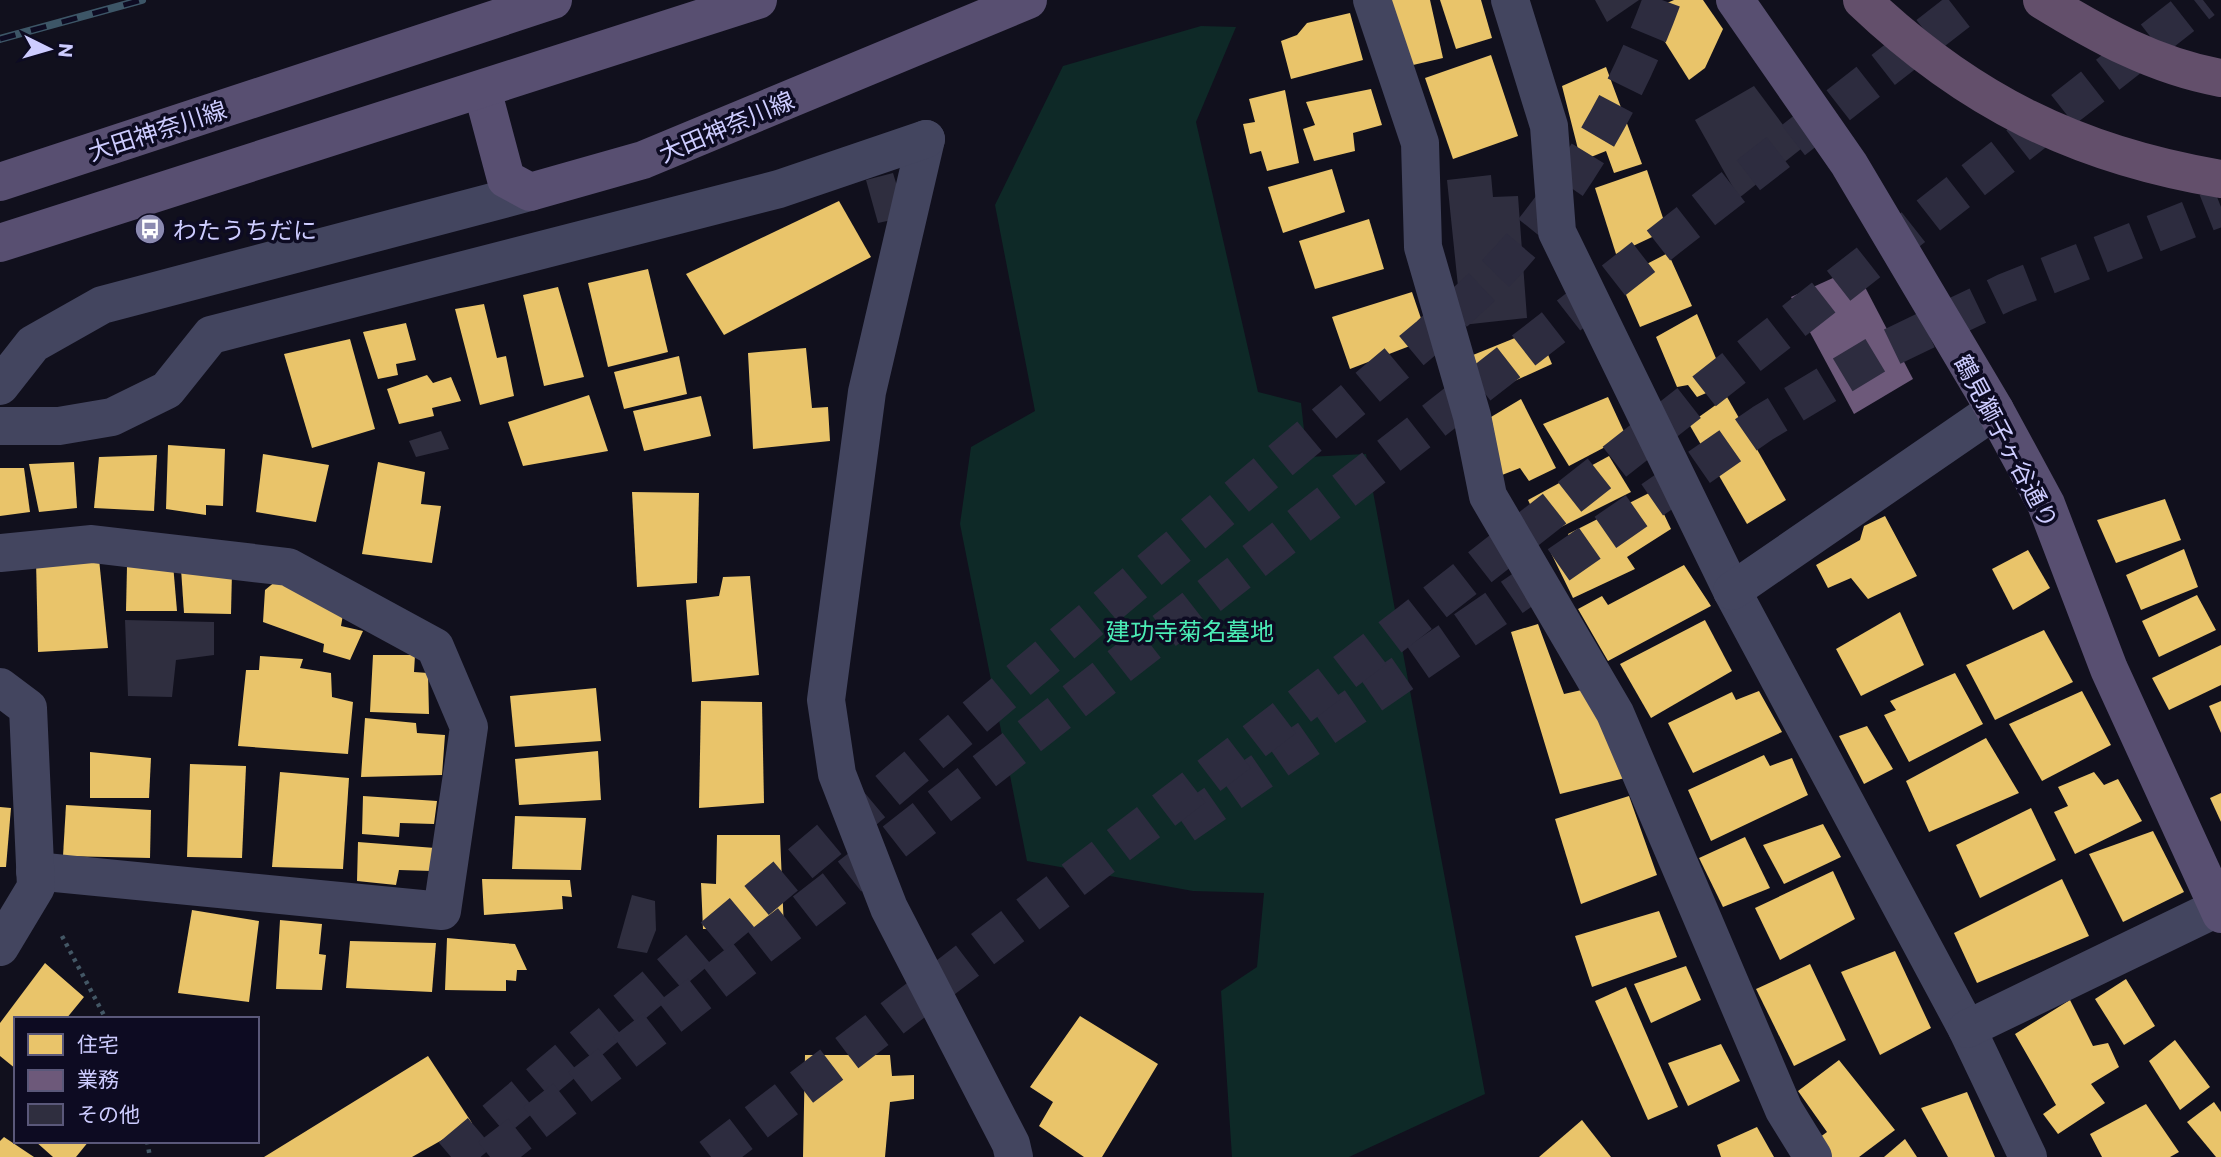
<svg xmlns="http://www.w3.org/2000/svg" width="2221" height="1157" font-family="Commissioner,'Noto Sans JP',sans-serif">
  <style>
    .green { fill: #0e2927 }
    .homes { fill: #e9c46a }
    .offices { fill: #6d597a }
    .building { fill: #2f2e3f }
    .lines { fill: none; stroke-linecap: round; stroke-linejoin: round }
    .highway-tunnel { stroke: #2d2c3f; stroke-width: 38; stroke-dasharray: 38 19; stroke-linecap: butt }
    .path { stroke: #435765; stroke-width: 4.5; stroke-dasharray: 3.5 5; stroke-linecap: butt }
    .minor { stroke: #43455f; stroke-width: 38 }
    .major { stroke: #584f71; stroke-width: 38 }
    .highway { stroke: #634f6b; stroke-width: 38 }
    .rail-casing { stroke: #3d5667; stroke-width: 8 }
    .rail { stroke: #0d0b22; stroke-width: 5; stroke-dasharray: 16; stroke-linecap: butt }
    .labels { text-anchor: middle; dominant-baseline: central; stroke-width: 7; stroke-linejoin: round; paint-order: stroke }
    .street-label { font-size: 24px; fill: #cdccff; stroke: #0d0b22 }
    .poi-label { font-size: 24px; fill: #cdccff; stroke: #0d0b22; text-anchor: start }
    .park-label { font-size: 24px; fill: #4becb5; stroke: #0d0b22 }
  </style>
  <rect width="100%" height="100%" fill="#11101d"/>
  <path class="green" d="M 1201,26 L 1236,27 L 1196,122 L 1258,392 L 1301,403 L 1307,457 L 1366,454 L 1485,1094 L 1349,1157 L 1232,1157 L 1221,991 L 1257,967 L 1264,893 L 1193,891 L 1027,861 L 960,524 L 971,447 L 1035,411 L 995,205 L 1063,66 Z"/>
  <g class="homes">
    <path d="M 1391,0 L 1430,0 L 1443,58 L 1413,65 Z"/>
    <path d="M 1440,0 L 1481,0 L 1492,38 L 1456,49 Z"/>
    <path d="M 1674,0 L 1703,0 L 1723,29 L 1705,68 L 1689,80 L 1646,12 Z"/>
    <path d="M 1350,13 L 1363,60 L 1291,79 L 1281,41 L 1297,35 L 1307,23 Z"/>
    <path d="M 1491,55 L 1518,136 L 1453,159 L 1425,78 Z"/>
    <path d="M 1606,67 L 1642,164 L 1614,173 L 1606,151 L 1581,161 L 1562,86 Z"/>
    <path d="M 1371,89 L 1382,125 L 1353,133 L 1355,151 L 1314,161 L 1303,129 L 1315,125 L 1306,102 Z"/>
    <path d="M 1285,90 L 1299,163 L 1267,171 L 1261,151 L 1250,154 L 1243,124 L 1255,122 L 1249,99 Z"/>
    <path d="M 1332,169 L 1345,212 L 1283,233 L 1268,187 Z"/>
    <path d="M 1647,170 L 1667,230 L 1616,254 L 1595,188 Z"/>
    <path d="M 839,201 L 871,257 L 724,335 L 686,274 Z"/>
    <path d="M 1369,219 L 1384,269 L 1315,289 L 1299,241 Z"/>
    <path d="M 1668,253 L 1692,306 L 1640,327 L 1623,288 L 1641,279 L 1637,269 Z"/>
    <path d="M 648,269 L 668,352 L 608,367 L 588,283 Z"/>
    <path d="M 558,287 L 584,377 L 544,386 L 523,295 Z"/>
    <path d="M 1412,292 L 1428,339 L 1350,369 L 1332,317 Z"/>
    <path d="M 484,304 L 497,358 L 506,356 L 514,396 L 480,405 L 455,309 Z"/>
    <path d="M 1697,314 L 1727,384 L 1697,397 L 1688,385 L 1677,387 L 1656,337 Z"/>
    <path d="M 406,323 L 416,360 L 396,364 L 398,375 L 378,379 L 363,332 Z"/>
    <path d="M 1537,329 L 1552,364 L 1488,393 L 1473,355 Z"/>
    <path d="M 350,339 L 375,429 L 312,448 L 284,354 Z"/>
    <path d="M 806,348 L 812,408 L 828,407 L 830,441 L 753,449 L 748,353 Z"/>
    <path d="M 679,356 L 687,394 L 624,409 L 614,372 Z"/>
    <path d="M 427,375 L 433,383 L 451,377 L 461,401 L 432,408 L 434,416 L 399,424 L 387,389 Z"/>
    <path d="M 589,395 L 608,451 L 523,466 L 508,422 Z"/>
    <path d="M 701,396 L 711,436 L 644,451 L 633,411 Z"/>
    <path d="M 1608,397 L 1626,436 L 1569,466 L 1543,424 Z"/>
    <path d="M 1727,397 L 1786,500 L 1747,524 L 1689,424 Z"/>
    <path d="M 1521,399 L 1556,468 L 1529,481 L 1520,468 L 1502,475 L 1491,417 Z"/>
    <path d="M 168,445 L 225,449 L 223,506 L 206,505 L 206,515 L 166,509 Z"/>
    <path d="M 263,454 L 329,465 L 316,522 L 256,512 Z"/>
    <path d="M 157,455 L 154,511 L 94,508 L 99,457 Z"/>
    <path d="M 1609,456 L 1631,492 L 1545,535 L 1528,500 Z"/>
    <path d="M 74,462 L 77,508 L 39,512 L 29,464 Z"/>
    <path d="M 378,462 L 425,472 L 421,504 L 441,506 L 432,563 L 362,554 Z"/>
    <path d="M 0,468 L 24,468 L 30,512 L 0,516 Z"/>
    <path d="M 1653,491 L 1671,529 L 1627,557 L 1635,569 L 1573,598 L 1551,553 L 1573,543 L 1568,534 Z"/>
    <path d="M 632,492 L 699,493 L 697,583 L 637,587 Z"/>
    <path d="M 2165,499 L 2181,540 L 2116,563 L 2097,520 Z"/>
    <path d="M 1885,516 L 1917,576 L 1868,599 L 1851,578 L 1828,588 L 1816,565 L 1860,540 L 1864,526 Z"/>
    <path d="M 2184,549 L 2198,587 L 2141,610 L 2126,575 Z"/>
    <path d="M 2028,550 L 2050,588 L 2013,610 L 1992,569 Z"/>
    <path d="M 36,559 L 99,559 L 108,648 L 38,652 Z"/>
    <path d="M 173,564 L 177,611 L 126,611 L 127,566 Z"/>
    <path d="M 1684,565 L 1711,606 L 1608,661 L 1578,609 L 1602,596 L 1608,605 Z"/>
    <path d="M 181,569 L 232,571 L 231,614 L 184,613 Z"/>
    <path d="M 750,576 L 759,675 L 692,682 L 686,600 L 719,596 L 723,577 Z"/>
    <path d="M 276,581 L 344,609 L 341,626 L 363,631 L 350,660 L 323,652 L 324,644 L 263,622 L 265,590 Z"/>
    <path d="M 2197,595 L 2216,630 L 2159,657 L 2142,621 Z"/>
    <path d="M 1900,612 L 1924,665 L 1861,696 L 1836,649 Z"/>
    <path d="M 1705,620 L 1732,671 L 1651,718 L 1620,664 Z"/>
    <path d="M 1538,624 L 1564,694 L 1586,689 L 1625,778 L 1560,794 L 1511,632 Z"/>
    <path d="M 2044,630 L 2073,682 L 1995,720 L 1966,665 Z"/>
    <path d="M 2221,645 L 2221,685 L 2169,710 L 2152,678 Z"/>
    <path d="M 373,655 L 415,655 L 414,672 L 428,673 L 429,714 L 370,712 Z"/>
    <path d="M 260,656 L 303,659 L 300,668 L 331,673 L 332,697 L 353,702 L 348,754 L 238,746 L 246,670 L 259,670 Z"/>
    <path d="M 1955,673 L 1983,724 L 1909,762 L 1884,715 L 1896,710 L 1890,701 Z"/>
    <path d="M 596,688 L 601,741 L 515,747 L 510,696 Z"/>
    <path d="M 1759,691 L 1782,732 L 1693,773 L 1668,723 L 1732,692 L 1736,700 Z"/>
    <path d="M 2082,691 L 2111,745 L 2042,781 L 2009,724 Z"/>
    <path d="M 701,701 L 762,702 L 764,803 L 699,808 Z"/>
    <path d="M 2221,701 L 2221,733 L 2209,706 Z"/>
    <path d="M 365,718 L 416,723 L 417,733 L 445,735 L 442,775 L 361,777 Z"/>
    <path d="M 1867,726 L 1893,769 L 1864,784 L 1839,736 Z"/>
    <path d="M 1986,738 L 2019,793 L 1929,832 L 1906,781 Z"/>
    <path d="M 598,751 L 601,800 L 519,805 L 515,759 Z"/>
    <path d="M 90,752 L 151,758 L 149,798 L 90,798 Z"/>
    <path d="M 1764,755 L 1770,766 L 1792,758 L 1808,795 L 1711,841 L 1688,790 Z"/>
    <path d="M 190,764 L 246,766 L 242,858 L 187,857 Z"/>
    <path d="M 280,772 L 349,778 L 343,869 L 272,867 Z"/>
    <path d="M 2094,772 L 2104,785 L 2118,779 L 2142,821 L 2075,854 L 2054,812 L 2068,806 L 2058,787 Z"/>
    <path d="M 2221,793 L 2221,822 L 2210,798 Z"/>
    <path d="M 363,796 L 437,801 L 434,824 L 400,823 L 399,837 L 362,834 Z"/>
    <path d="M 1629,796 L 1657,875 L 1581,904 L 1555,819 Z"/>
    <path d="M 66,805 L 151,810 L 150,858 L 63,856 Z"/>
    <path d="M 0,807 L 11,808 L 6,867 L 0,867 Z"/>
    <path d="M 2031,808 L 2056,860 L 1980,898 L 1956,845 Z"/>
    <path d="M 515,816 L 586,818 L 581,870 L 512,869 Z"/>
    <path d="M 1823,824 L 1841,857 L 1784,884 L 1763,845 Z"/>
    <path d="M 2153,831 L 2184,892 L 2123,922 L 2089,854 Z"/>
    <path d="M 717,835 L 780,835 L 784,930 L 703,929 L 701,883 L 716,884 Z"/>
    <path d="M 1745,837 L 1770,888 L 1723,907 L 1699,858 Z"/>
    <path d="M 358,842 L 435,848 L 432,871 L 399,870 L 396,885 L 357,881 Z"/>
    <path d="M 1833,871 L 1855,919 L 1780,960 L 1755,908 Z"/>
    <path d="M 482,879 L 570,880 L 572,897 L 562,896 L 563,909 L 484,915 Z"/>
    <path d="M 2062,879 L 2089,936 L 1977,983 L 1954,933 Z"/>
    <path d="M 192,910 L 259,921 L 249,1002 L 178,993 Z"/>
    <path d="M 1659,911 L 1677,957 L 1592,987 L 1575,936 Z"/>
    <path d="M 280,920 L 322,924 L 319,954 L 326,955 L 322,990 L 276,989 Z"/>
    <path d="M 447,938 L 515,944 L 527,970 L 517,970 L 516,981 L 506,980 L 506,991 L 445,990 Z"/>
    <path d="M 350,941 L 436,943 L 432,992 L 346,988 Z"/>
    <path d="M 1895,951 L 1931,1028 L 1880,1055 L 1841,972 Z"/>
    <path d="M 45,963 L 84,997 L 66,1019 L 16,1019 L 16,1069 L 0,1056 L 0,1023 Z"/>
    <path d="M 1810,964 L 1846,1040 L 1794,1066 L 1756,989 Z"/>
    <path d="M 1686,966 L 1701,1000 L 1651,1023 L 1634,984 Z"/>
    <path d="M 2126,979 L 2155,1026 L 2124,1045 L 2095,999 Z"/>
    <path d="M 1626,987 L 1678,1107 L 1648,1120 L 1595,1001 Z"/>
    <path d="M 2070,1000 L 2093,1046 L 2108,1043 L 2119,1067 L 2091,1084 L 2105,1103 L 2058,1134 L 2043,1114 L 2056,1105 L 2015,1034 Z"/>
    <path d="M 1080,1016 L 1158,1064 L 1102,1157 L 1084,1157 L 1039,1126 L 1053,1102 L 1030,1087 Z"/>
    <path d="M 2175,1040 L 2210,1087 L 2180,1110 L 2149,1061 Z"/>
    <path d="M 1721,1044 L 1740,1081 L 1688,1106 L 1668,1063 Z"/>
    <path d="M 805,1055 L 890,1055 L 892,1076 L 914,1075 L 914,1099 L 890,1102 L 885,1157 L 803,1157 Z"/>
    <path d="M 428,1056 L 472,1123 L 412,1157 L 264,1157 Z"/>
    <path d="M 1839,1060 L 1895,1130 L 1859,1157 L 1827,1157 L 1816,1140 L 1827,1132 L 1798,1091 Z"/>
    <path d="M 1967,1092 L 1995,1157 L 1948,1157 L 1921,1108 Z"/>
    <path d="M 2214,1102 L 2221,1112 L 2221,1157 L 2216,1157 L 2187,1122 Z"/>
    <path d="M 2146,1104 L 2179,1152 L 2170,1157 L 2102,1157 L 2090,1134 Z"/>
    <path d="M 1582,1120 L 1611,1157 L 1539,1157 Z"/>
    <path d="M 1757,1127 L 1774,1157 L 1721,1157 L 1717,1145 Z"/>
    <path d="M 4,1137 L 34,1157 L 0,1157 L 0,1141 Z"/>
    <path d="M 1905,1139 L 1917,1157 L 1884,1157 Z"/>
    <path d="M 35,1141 L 89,1141 L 76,1157 L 53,1157 Z"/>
  </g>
  <path class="offices" d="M 1855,268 L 1913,379 L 1854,414 L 1791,297 Z"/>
  <g class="building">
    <path d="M 1595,0 L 1639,0 L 1607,22 Z"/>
    <path d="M 1754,86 L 1801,149 L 1739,198 L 1695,120 Z"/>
    <path d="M 893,173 L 900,196 L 896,219 L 878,223 L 866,180 Z"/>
    <path d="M 1491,175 L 1493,197 L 1518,196 L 1527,318 L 1462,325 L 1447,180 Z"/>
    <path d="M 441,431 L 449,449 L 416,457 L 409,441 Z"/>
    <path d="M 125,620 L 214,622 L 214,655 L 176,660 L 172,697 L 128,696 Z"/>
    <path d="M 632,895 L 655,901 L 656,930 L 647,953 L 617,948 Z"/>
  </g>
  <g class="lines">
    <g class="highway-tunnel">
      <path d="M 1184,825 L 1763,423 L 1879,353 L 2006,292 L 2221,207"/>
      <path d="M 451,1157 L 1430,335 C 1453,313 1478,292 1500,269 C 1572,192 1626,98 1662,0"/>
      <path d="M 490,1157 L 1973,0"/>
      <path d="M 711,1157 L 1410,622 L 2203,0"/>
    </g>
    <g class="path">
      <path d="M 62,936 L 106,1019"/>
      <path d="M 147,1141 L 150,1157"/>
    </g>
    <g class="minor">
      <path d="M 1372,0 L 1420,143 L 1423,247 L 1472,416 L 1488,496 L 1615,713 L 1784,1110 L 1813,1157"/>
      <path d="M 1510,0 L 1549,126 L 1557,232 L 1732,591 L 1967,1029 L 2028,1157"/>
      <path d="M 926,139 L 867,392 L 826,700 L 837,774 L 889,908 L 1011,1144 L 1014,1157"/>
      <path d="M 0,386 L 33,344 L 102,305 L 530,192"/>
      <path d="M 0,426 L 59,426 L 112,417 L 167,390 L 211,335 L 779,189 L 926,139"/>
      <path d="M 0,553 L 92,544 L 288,567 L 435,647 L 469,727 L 442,911 L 35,871"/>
      <path d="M 1732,591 L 1995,410"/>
      <path d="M 0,687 L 28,708 L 36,887 L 0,947"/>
      <path d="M 1967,1029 L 2217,908"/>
    </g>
    <g class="major">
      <path d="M 1735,0 L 1849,164 L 1995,410 L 2046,504 L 2109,669 L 2221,914"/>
      <path d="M 482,89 L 506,179 L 530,192 L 643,160 L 1028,0"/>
      <path d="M 0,182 L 553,0"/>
      <path d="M 0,243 L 758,0"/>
    </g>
    <g class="highway">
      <path d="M 1862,0 C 1968,101 2077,155 2221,179"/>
      <path d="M 2042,0 C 2099,35 2155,66 2221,78"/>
    </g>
    <g class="rail-casing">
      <path id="rail" d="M 0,39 L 142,0"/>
    </g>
    <use href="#rail" class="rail"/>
  </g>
  <defs>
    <g id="bus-disc" transform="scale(1.575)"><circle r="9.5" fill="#8b8ab0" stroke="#0d0b22"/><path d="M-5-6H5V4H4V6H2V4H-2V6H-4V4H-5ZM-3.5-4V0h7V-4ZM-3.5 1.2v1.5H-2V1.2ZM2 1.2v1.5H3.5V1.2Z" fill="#fff"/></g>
  </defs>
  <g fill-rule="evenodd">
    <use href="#bus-disc" x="150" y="229"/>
  </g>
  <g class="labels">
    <g class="street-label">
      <text transform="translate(726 126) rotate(-23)">大田神奈川線</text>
      <text transform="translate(157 130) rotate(-18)">大田神奈川線</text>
      <text transform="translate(2007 441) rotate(62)">鶴見獅子ヶ谷通り</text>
    </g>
    <g class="poi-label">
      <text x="173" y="229">わたうちだに</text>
    </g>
    <g class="park-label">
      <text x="1190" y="630">建功寺菊名墓地</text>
    </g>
  </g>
  <rect x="14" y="1017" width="245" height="126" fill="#0d0b22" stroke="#5a587a" stroke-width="2"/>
  <rect x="28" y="1034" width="35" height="21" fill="#e9c46a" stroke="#5a587a" stroke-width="2"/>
  <text x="77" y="1052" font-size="21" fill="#cdccff">住宅</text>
  <rect x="28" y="1070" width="35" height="21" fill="#6d597a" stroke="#5a587a" stroke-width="2"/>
  <text x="77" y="1087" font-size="21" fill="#cdccff">業務</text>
  <rect x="28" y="1104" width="35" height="21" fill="#2f2e3f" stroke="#5a587a" stroke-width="2"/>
  <text x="77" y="1122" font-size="21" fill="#cdccff">その他</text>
  <g transform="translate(49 49) rotate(95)" stroke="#0d0b22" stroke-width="5" paint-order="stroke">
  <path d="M0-5L12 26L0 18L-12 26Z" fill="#cdccff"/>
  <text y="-10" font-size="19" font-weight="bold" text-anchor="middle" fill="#cdccff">N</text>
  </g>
</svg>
